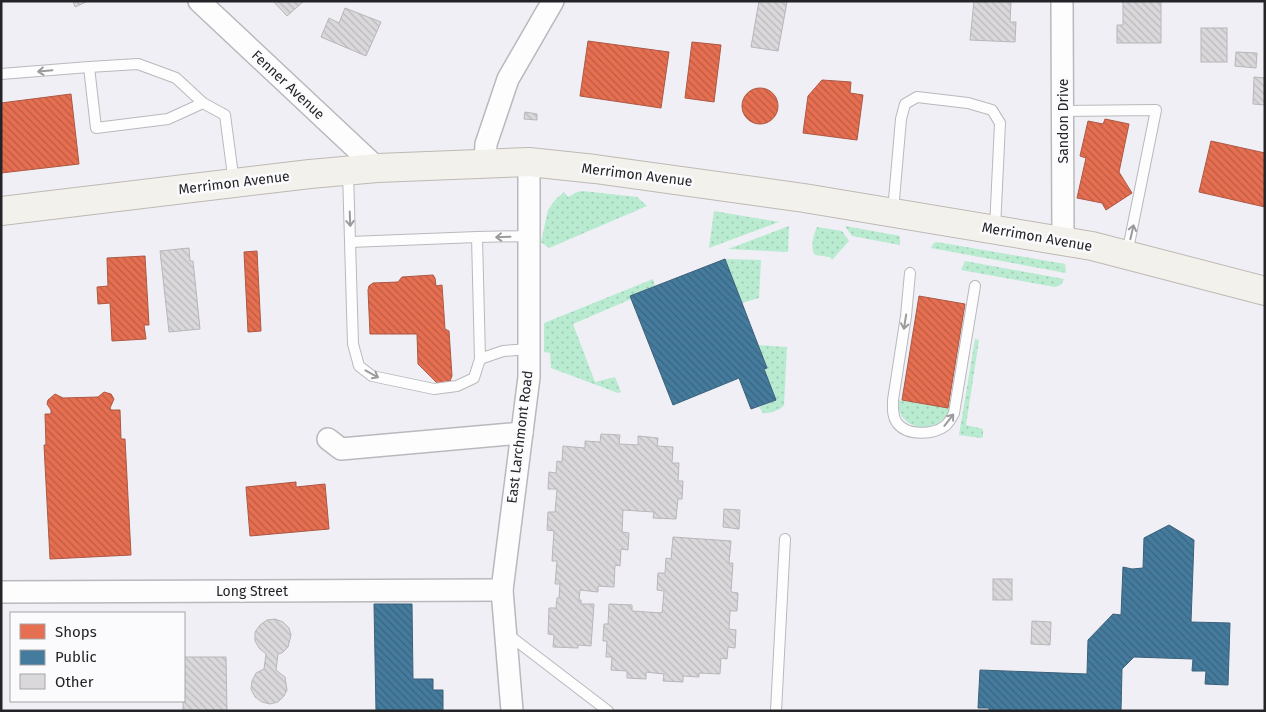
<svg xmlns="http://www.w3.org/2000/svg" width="1266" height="712" font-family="'Fira Sans',sans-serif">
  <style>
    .grass { fill: url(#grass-dots) }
    .shops { fill: url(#shops-back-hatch); stroke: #ac5844 }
    .public { fill: url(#public-back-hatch); stroke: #3b617a }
    .building { fill: url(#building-back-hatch); stroke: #b8b6b8 }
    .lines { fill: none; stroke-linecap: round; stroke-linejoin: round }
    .lane-casing { stroke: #b9b9bd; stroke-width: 12 }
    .street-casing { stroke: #b9b9bd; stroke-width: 24 }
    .primary-casing { stroke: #beb9b3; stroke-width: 30 }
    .lane { stroke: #fdfdfe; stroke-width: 10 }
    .street { stroke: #fdfdfe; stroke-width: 21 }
    .primary { stroke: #f3f1ec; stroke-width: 28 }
    .oneway { stroke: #9b9b9d }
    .labels { text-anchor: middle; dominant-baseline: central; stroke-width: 5; stroke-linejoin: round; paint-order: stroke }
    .street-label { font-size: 14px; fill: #232427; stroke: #fbfbfd }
  </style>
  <defs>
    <pattern id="grass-dots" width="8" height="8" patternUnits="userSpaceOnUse" patternTransform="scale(1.25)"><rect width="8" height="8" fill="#b9ebd1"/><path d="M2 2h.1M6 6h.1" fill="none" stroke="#9fc9b3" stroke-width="1.8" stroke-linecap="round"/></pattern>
    <pattern id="shops-back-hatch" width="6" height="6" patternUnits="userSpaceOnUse" patternTransform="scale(1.25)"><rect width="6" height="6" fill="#e76f51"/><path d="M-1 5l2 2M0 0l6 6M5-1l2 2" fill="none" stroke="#bb5b43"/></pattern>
    <pattern id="public-back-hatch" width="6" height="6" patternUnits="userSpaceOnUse" patternTransform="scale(1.25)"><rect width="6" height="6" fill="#457b9d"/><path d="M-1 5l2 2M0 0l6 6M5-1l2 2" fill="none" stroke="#396580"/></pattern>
    <pattern id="building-back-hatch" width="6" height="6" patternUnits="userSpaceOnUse" patternTransform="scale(1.25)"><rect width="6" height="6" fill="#dbd8db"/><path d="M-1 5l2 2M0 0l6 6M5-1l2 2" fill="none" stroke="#bcb9bc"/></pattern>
  </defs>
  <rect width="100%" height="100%" fill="#efeff5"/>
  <g class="grass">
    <path d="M 583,191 L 637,197 L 647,206 L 549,248 L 541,242 L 548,210 L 555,200 L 564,192 L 568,197 L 577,192 Z"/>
    <path d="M 714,211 L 779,222 L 709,248 Z"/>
    <path d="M 789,226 L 788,252 L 728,249 Z"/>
    <path d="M 845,226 L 900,236 L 900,245 L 852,236 Z"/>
    <path d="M 817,227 L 842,231 L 849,241 L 832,260 L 830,257 L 815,255 C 810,248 813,235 817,227 Z"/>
    <path d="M 937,242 L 1065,264 L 1066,273 L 931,248 L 934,243 Z"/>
    <path d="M 725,259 L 761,260 L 759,298 L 742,303 Z"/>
    <path d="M 965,261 L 1064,279 L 1061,285 L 1055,287 L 961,270 Z"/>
    <path d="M 653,279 L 655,286 L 630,296 L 631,299 L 573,324 L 595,382 L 615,377 L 621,392 L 618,393 L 551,368 L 550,353 L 544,352 L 544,323 Z"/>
    <path d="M 975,339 L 979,340 L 966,425 L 983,429 L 983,437 L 981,438 L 959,435 Z"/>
    <path d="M 758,345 L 787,347 L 784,405 C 781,410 769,414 763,413 L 759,407 L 775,400 L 764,369 L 767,367 Z"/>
    <path d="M 898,400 L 950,408 C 942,436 896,433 898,400 Z"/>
  </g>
  <g class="shops">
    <path d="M 588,41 L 669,52 L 661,108 L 580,96 Z"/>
    <path d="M 692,42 L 721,45 L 714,102 L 685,98 Z"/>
    <path d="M 822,80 L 851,82 L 850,93 L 863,95 L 857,140 L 803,133 L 808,96 Z"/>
    <circle cx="760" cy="106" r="18"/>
    <path d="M 71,94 L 79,164 L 1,173 L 1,103 Z"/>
    <path d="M 1105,119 L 1129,124 L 1119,172 L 1132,193 L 1106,210 L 1102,203 L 1077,198 L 1086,158 L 1080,156 L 1088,121 L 1103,124 Z"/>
    <path d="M 1211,141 L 1265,153 L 1265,207 L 1199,192 Z"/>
    <path d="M 257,251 L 261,331 L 248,332 L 244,252 Z"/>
    <path d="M 145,256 L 149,325 L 144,325 L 146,339 L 112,341 L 110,303 L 98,304 L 97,287 L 108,286 L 107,258 Z"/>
    <path d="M 433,275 L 435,278 L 436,286 L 442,285 L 445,329 L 449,331 L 452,376 L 450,381 L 444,384 L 438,384 L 418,364 L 417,334 L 370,334 L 368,290 L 369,286 L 373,283 L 398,282 L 402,277 Z"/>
    <path d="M 919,296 L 965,304 L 948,408 L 902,400 Z"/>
    <path d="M 104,392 L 111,394 L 114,399 L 110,408 L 111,410 L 120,410 L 121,439 L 125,439 L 131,555 L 50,559 L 44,445 L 46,445 L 45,414 L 51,414 L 51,410 L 47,404 L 48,400 L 55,394 L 63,398 L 98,397 Z"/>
    <path d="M 296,482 L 296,487 L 325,484 L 329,529 L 250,536 L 246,487 Z"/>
  </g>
  <g class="public">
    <path d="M 725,259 L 767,368 L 764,369 L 776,400 L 751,409 L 739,378 L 673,405 L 630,296 Z"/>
    <path d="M 1169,525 L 1194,540 L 1191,622 L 1230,623 L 1228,685 L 1205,684 L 1206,671 L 1192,671 L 1193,659 L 1134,657 L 1122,669 L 1121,711 L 989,711 L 989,708 L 978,708 L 980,670 L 1087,674 L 1088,640 L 1113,614 L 1121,615 L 1123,567 L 1132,569 L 1143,568 L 1144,538 Z"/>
    <path d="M 374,604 L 412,604 L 413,679 L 433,679 L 433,690 L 443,690 L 443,711 L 376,711 Z"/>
  </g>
  <g class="building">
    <path d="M 73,1 L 88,1 L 75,7 Z"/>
    <path d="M 273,1 L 304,1 L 287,16 Z"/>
    <path d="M 759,1 L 787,2 L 778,51 L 751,47 Z"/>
    <path d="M 974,1 L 1011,1 L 1010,22 L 1016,22 L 1015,42 L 970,40 Z"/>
    <path d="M 1123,1 L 1161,1 L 1161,43 L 1117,43 L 1117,25 L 1123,25 Z"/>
    <path d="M 345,8 L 381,22 L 366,56 L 321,37 L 329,18 L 339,23 Z"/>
    <rect x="1201" y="28" width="26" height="34"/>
    <path d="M 1236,52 L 1257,53 L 1256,68 L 1235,66 Z"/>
    <path d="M 1254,77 L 1265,78 L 1265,105 L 1253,104 Z"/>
    <path d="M 525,112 L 537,114 L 537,120 L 524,119 Z"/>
    <path d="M 189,248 L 190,261 L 193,261 L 200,329 L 169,332 L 160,251 Z"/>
    <path d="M 601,434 L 620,435 L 619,444 L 638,445 L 638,436 L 658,438 L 657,446 L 673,447 L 672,463 L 679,463 L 678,481 L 683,481 L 682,499 L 678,499 L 676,519 L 653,518 L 654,512 L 623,510 L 622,532 L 629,533 L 628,550 L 621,549 L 620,566 L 615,565 L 614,587 L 598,586 L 598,592 L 580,590 L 579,600 L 581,600 L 581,604 L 594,604 L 591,646 L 578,645 L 578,648 L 553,647 L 554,635 L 548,634 L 549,608 L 556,608 L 557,598 L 559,598 L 560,584 L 555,584 L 557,561 L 552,561 L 554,531 L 547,530 L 548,512 L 555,512 L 557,489 L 548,489 L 549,472 L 556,473 L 557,461 L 562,462 L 563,446 L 585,448 L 585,441 L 600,442 Z"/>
    <path d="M 724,509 L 740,510 L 739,529 L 723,527 Z"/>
    <path d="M 673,537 L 731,541 L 729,563 L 733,563 L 731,592 L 738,593 L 737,611 L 730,611 L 729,629 L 736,630 L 735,648 L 728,647 L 727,659 L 721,658 L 720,674 L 699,673 L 699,677 L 683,676 L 683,682 L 663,681 L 664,674 L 646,672 L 646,679 L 627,678 L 627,671 L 611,670 L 612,657 L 606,657 L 607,641 L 603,641 L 604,624 L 608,624 L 609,604 L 632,605 L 632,611 L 662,613 L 664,591 L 657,590 L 658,573 L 665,573 L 666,558 L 671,559 Z"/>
    <rect x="993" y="579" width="19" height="21"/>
    <path d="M 275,619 L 283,622 L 289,628 L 291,635 L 288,647 L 282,653 L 278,654 L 276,670 L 285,677 L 287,690 L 284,696 L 278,702 L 270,704 L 262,702 L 255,697 L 251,689 L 252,681 L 256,673 L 264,669 L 266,654 L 259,648 L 255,641 L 255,632 L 260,625 L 267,620 Z"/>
    <path d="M 1032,621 L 1051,622 L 1050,645 L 1031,644 Z"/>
    <path d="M 184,657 L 226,657 L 227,711 L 183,711 Z"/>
  </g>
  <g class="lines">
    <g class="lane-casing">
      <g id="lane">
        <path d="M 1,74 L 89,67"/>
        <path d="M 203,103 L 168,119 L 96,128 L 89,67 L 138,64 L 176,78 L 203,103 L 225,115 L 234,183"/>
        <path d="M 1063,111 L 1156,110 L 1127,254"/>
        <path d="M 348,172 L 353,344 L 359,366 L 372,376 L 434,389 L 457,386 L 474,378 L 480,359 L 503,351 L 529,349"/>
        <path d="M 893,211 L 901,119 L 905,104 L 917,97 L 968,103 L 992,110 L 1000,123 L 995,228"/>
        <path d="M 477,237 L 529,236"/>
        <path d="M 350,242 L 477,237 L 480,359"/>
        <path d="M 910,273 L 906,316 L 893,400 C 893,408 892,416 897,423 C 907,436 933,435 945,426 C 949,423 952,417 954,413 L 975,286"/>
        <path d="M 506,633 L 608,711"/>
        <path d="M 776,711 L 785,539"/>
      </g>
    </g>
    <g class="street-casing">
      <g id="street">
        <path d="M 199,1 L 377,168"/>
        <path d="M 1062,1 L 1063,241"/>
        <path d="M 485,164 L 486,144 L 508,79 L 553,1"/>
        <path d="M 328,439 L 341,449 L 522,433"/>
        <path d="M 1,592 L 502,590"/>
        <path d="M 512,711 L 502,590 L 529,377 L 529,162"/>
      </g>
    </g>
    <g class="primary-casing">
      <path id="primary" d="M 1,211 L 310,174 L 377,168 L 529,162 L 595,169 L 804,198 L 1092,246 L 1265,291"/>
    </g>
    <use href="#lane" class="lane"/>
    <use href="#street" class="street"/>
    <use href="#primary" class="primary"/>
  </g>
  <defs><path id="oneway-shaft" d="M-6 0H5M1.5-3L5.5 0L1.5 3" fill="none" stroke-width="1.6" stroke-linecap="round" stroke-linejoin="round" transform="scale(1.25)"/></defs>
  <g class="oneway">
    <use href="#oneway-shaft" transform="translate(45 71) rotate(175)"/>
    <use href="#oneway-shaft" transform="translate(350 219) rotate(88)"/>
    <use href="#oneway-shaft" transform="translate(1132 232) rotate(-77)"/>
    <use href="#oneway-shaft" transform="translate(503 237) rotate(178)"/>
    <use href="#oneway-shaft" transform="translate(905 322) rotate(99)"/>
    <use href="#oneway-shaft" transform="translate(372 374) rotate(29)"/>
    <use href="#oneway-shaft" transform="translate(949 420) rotate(-52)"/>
  </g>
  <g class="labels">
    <g class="street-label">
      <text transform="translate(288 85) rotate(43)">Fenner Avenue</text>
      <text transform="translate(1063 121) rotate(-90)">Sandon Drive</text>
      <text transform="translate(637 175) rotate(7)">Merrimon Avenue</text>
      <text transform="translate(234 183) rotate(-7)">Merrimon Avenue</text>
      <text transform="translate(1037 237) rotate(10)">Merrimon Avenue</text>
      <text transform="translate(520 437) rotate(-83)">East Larchmont Road</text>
      <text x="252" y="591">Long Street</text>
    </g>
  </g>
  <rect width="1266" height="712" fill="none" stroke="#232427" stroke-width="5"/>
  <rect x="10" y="612" width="175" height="90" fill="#fbfbfd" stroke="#a5a5a7"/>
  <rect x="20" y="624" width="25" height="15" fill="#e76f51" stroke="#a5a5a7"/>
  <text x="55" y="637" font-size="15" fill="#232427">Shops</text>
  <rect x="20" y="650" width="25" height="15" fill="#457b9d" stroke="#a5a5a7"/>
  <text x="55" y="662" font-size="15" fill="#232427">Public</text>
  <rect x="20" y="674" width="25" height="15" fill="#dbd8db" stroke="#a5a5a7"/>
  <text x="55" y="687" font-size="15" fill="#232427">Other</text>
</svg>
